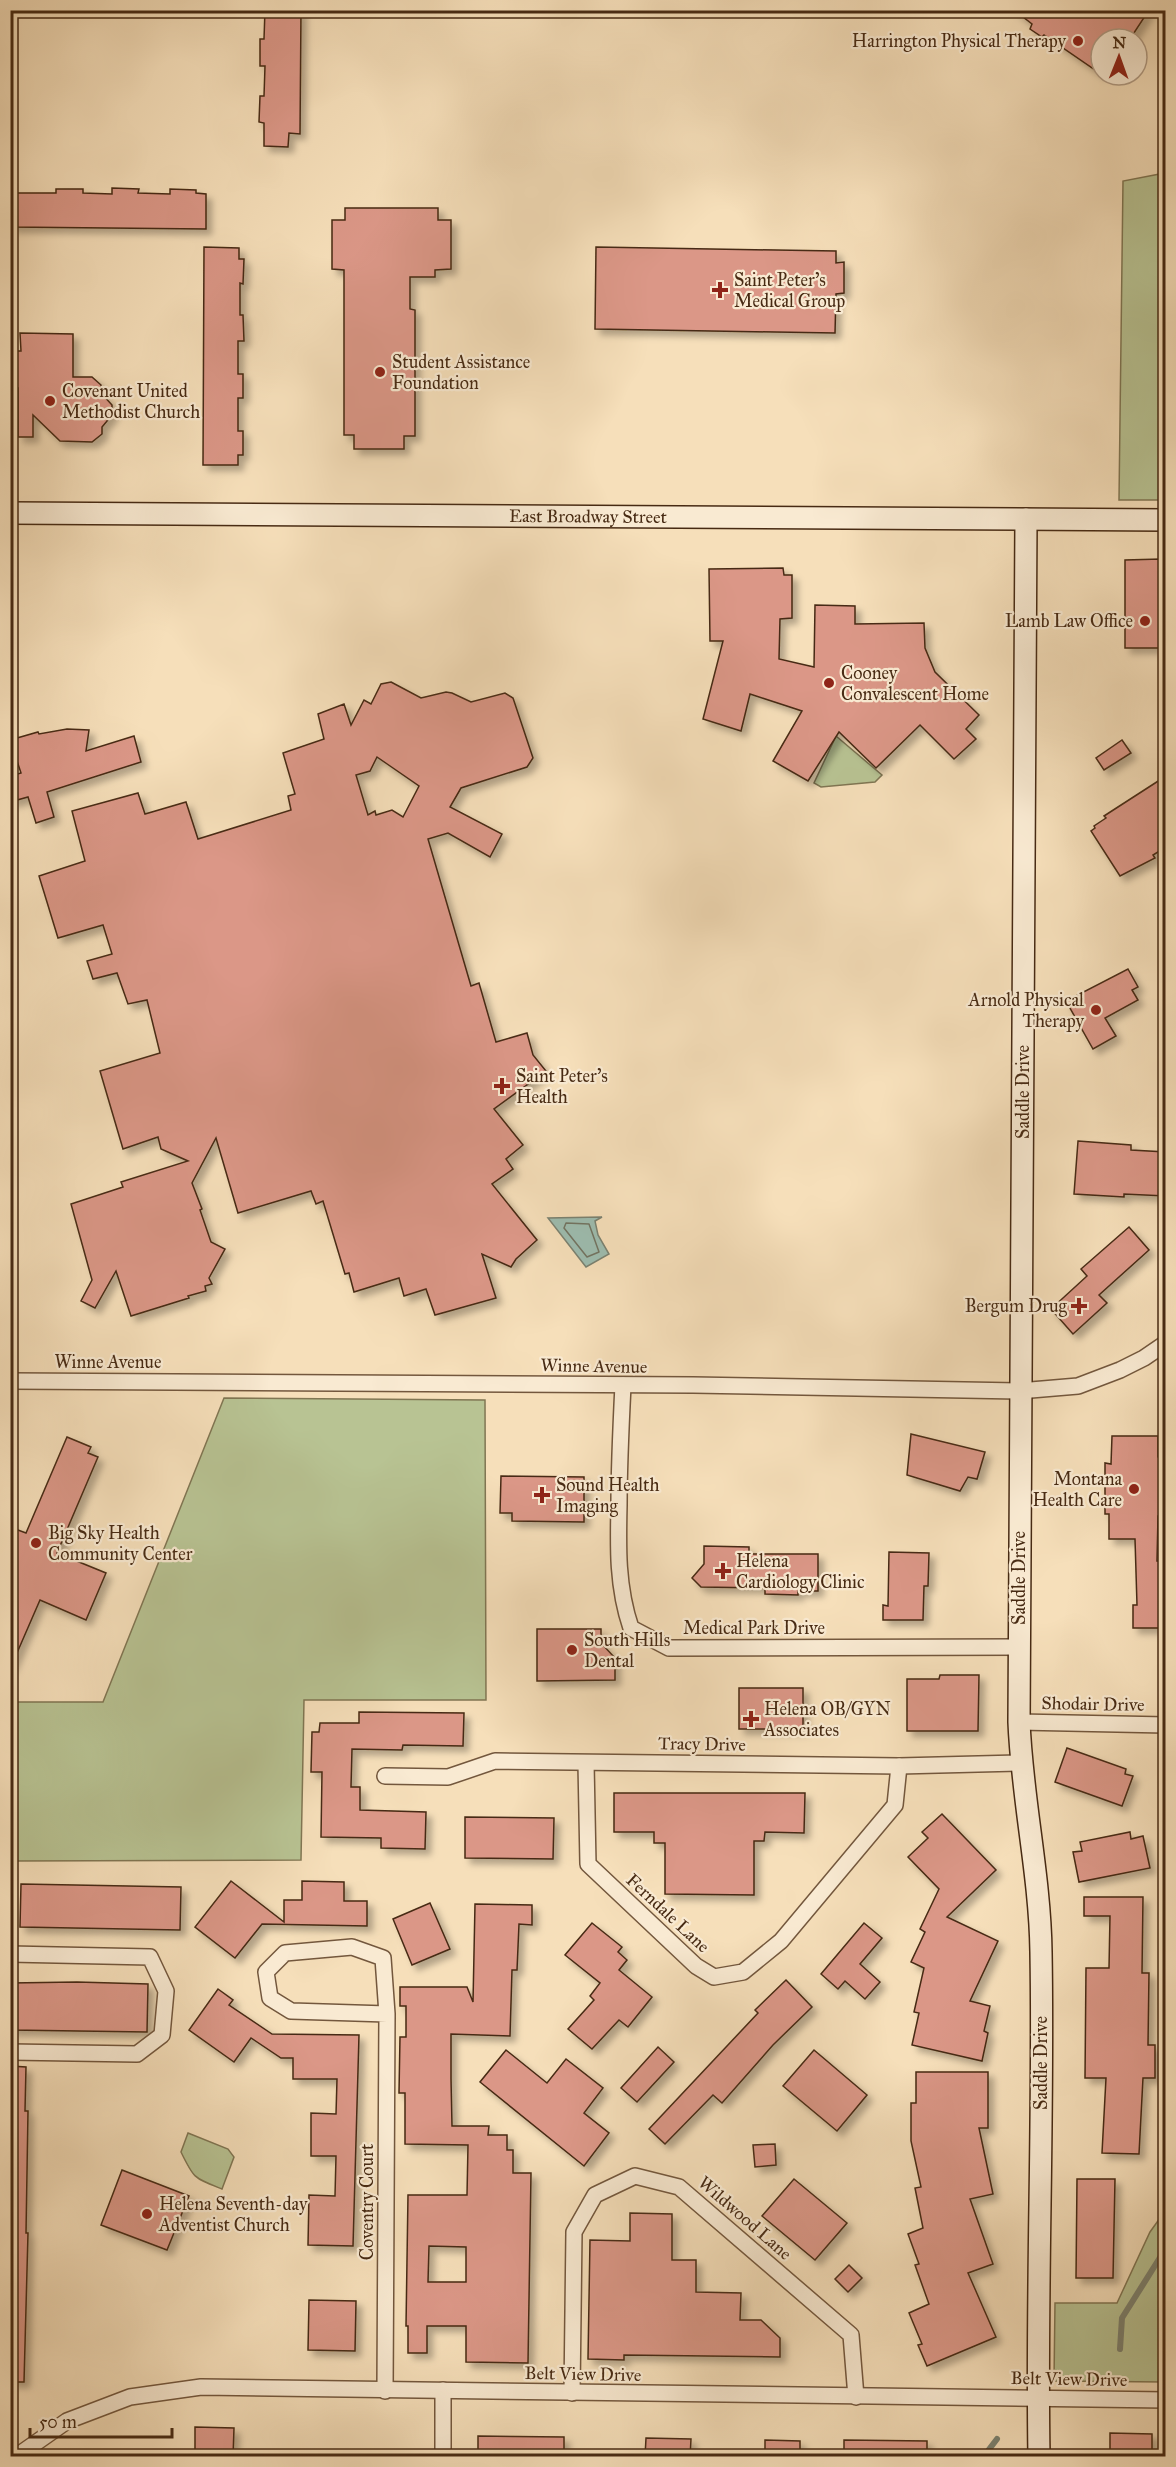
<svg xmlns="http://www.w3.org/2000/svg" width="1176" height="2467" font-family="'IM FELL Great Primer',serif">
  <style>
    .green { fill: #b8c393; stroke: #807653; stroke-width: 1.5 }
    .water { fill: #9dbdb0; stroke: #7b8271; stroke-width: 1.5 }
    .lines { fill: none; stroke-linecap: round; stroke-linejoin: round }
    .shore { stroke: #727462; stroke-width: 1.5 }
    .stream { stroke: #7b8271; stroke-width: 6 }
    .building { fill: #db9787; stroke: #472a13; stroke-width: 1.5; fill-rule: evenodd; filter: url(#shadow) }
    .street-casing { stroke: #73573d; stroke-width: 18 }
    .secondary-casing { stroke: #472a13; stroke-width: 24 }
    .street { stroke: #f9ead2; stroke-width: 15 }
    .secondary { stroke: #f9ead2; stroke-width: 21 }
    .poi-dot { fill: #8f2418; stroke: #f9ead2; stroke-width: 2 }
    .labels { text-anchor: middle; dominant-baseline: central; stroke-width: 4.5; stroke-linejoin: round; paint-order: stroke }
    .poi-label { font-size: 18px; fill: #472a13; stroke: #f9ead2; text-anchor: start }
    .street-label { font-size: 18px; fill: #472a13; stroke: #f9ead2 }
  </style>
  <defs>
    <filter id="shadow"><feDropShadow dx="5.5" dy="5.5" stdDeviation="3" flood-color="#0004"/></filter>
  </defs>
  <rect width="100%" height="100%" fill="#f6dfba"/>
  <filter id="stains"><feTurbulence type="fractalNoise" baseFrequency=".00333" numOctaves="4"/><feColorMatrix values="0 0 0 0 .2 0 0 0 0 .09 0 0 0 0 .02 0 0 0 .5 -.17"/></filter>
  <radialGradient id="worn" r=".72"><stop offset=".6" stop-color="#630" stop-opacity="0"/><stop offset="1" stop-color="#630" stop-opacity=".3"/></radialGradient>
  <g class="green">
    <path d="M 1165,173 L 1165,500 L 1119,500 L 1123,181 Z"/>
    <path d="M 836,736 L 882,775 L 875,782 L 821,787 L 814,783 Z"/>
    <path d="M 224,1398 L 485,1400 L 486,1700 L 304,1700 L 301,1860 L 11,1861 L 11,1702 L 103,1702 Z"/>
    <path d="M 188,2133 L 228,2149 L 234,2157 L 222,2189 C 194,2178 194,2179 181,2152 Z"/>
    <path d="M 1165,2211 L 1165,2382 L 1054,2381 L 1055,2303 L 1117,2303 L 1150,2232 Z"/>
  </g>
  <path class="water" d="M 602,1217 L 595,1221 L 598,1235 L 609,1254 L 586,1267 L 548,1218 Z"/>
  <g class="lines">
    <path class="shore" d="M 566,1223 L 589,1224 L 599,1252 L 587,1257 L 564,1228 Z"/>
    <g class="stream">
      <path d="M 1120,2349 L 1122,2318 L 1166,2248"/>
      <path d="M 984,2456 L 997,2439"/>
    </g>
  </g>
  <g class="building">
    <path d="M 265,10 L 301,10 L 300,134 L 289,133 L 288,147 L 264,146 L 264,123 L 259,122 L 260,96 L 264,96 L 265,66 L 260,66 L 260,39 L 264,39 Z"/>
    <path d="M 1014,10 L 1149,10 L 1130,39 L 1101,39 L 1101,74 L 1044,35 L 1042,37 L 1030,29 L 1032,24 Z"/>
    <path d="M 112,188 L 139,189 L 138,193 L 170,194 L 170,189 L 196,190 L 196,193 L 206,194 L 206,229 L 10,227 L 10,193 L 56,193 L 56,189 L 83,189 L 83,193 L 112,194 Z"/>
    <path d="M 345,208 L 438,208 L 438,220 L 451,220 L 451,269 L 435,270 L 435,277 L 410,277 L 410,309 L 415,310 L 415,436 L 404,436 L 404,449 L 354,449 L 354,435 L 344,435 L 344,270 L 332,269 L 332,220 L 345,220 Z"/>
    <path d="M 204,247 L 239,248 L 239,259 L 244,259 L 243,284 L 240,283 L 240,315 L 243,315 L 244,341 L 238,341 L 238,374 L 243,374 L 243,398 L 238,398 L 238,431 L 243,431 L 243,455 L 238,455 L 238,465 L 203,465 Z"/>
    <path d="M 596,247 L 836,251 L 836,263 L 844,262 L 844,293 L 836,294 L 835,333 L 595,329 Z"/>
    <path d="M 20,333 L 73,334 L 73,377 L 92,377 L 101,385 L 101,393 L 112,405 L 112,415 L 102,427 L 102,434 L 92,442 L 60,441 L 33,415 L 33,437 L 18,437 L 18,388 L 10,388 L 10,351 L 21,351 Z"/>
    <path d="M 1161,559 L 1162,596 L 1166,596 L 1166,645 L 1159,645 L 1159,648 L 1125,648 L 1125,560 Z"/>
    <path d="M 783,568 L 784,575 L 792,575 L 792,618 L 780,619 L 779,659 L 814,667 L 815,605 L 855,606 L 855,624 L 924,623 L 925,648 L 935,672 L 979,715 L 966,729 L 976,739 L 954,759 L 920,725 L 876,768 L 839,732 L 808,781 L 773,761 L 802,711 L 750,694 L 741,731 L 703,719 L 723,641 L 710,641 L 709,569 Z"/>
    <path d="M 391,682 L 421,698 L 446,692 L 452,693 L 471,702 L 505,693 L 513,698 L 533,758 L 527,767 L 461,788 L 450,807 L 502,834 L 490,857 L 448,833 L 428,839 L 471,986 L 479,983 L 496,1042 L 527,1033 L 533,1055 L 546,1071 L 494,1109 L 523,1145 L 506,1159 L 513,1169 L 492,1184 L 537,1240 L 516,1259 L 511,1267 L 482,1254 L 496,1298 L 435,1315 L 426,1289 L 404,1296 L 399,1278 L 354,1292 L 349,1273 L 345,1274 L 323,1201 L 316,1204 L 311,1191 L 238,1213 L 216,1138 L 192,1183 L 202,1209 L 200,1210 L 211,1242 L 225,1249 L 209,1278 L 212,1284 L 205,1286 L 206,1291 L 188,1296 L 189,1298 L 131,1316 L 116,1271 L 95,1308 L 81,1301 L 92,1280 L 71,1204 L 123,1187 L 121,1182 L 188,1161 L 161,1149 L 158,1137 L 123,1149 L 100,1071 L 160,1053 L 147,1000 L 128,1004 L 117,973 L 93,979 L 87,961 L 112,954 L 103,925 L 58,938 L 39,876 L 85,861 L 72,811 L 138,793 L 145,814 L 186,802 L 198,839 L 291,810 L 288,796 L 295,794 L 283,753 L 324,739 L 318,714 L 344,704 L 351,725 L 364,700 L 371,704 L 381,684 ZM 377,757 L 419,786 L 403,817 L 392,810 L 376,815 L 375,811 L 368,815 L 356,775 L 370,771 Z"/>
    <path d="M 67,729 L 89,730 L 86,751 L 134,736 L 141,762 L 47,792 L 54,817 L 36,823 L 28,797 L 10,802 L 10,776 L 21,773 L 10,740 L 38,732 L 39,734 Z"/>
    <path d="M 1122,740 L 1131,753 L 1104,770 L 1096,758 Z"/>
    <path d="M 1166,776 L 1166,847 L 1153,855 L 1155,858 L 1120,876 L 1091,831 L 1095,828 L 1094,826 L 1106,818 L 1104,816 Z"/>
    <path d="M 1128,969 L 1138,987 L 1132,990 L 1138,1000 L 1105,1018 L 1116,1036 L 1093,1049 L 1066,1001 Z"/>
    <path d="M 1078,1141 L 1131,1145 L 1131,1150 L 1166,1152 L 1166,1196 L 1124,1194 L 1124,1197 L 1074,1194 Z"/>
    <path d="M 1129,1227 L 1149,1250 L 1099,1295 L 1107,1303 L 1073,1334 L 1051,1309 L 1087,1276 L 1081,1269 Z"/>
    <path d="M 911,1434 L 985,1452 L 977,1479 L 968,1477 L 960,1491 L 907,1475 Z"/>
    <path d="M 1112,1436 L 1158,1436 L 1158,1457 L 1163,1458 L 1162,1516 L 1158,1516 L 1157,1561 L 1166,1561 L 1166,1628 L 1133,1628 L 1133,1605 L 1137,1605 L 1135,1539 L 1109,1539 L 1109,1514 L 1105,1514 L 1105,1463 L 1111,1464 Z"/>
    <path d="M 67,1437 L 91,1447 L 88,1453 L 98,1457 L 57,1553 L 106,1573 L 86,1620 L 40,1600 L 10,1669 L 10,1582 L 15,1570 L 10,1568 L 10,1527 L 26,1533 Z"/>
    <path d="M 501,1476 L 584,1477 L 584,1522 L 512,1521 L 512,1513 L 500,1513 Z"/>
    <path d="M 704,1546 L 749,1547 L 749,1554 L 818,1554 L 818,1591 L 798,1591 L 798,1595 L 765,1594 L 765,1588 L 701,1587 L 692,1578 L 704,1564 Z"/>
    <path d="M 889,1552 L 929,1553 L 928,1586 L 924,1586 L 923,1620 L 883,1620 L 883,1605 L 888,1606 Z"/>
    <path d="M 537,1629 L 601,1629 L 601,1643 L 615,1658 L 615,1680 L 537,1681 Z"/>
    <path d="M 940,1675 L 979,1675 L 978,1731 L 907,1731 L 907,1679 L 939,1679 Z"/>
    <rect x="739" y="1688" width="64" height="41"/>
    <path d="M 359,1712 L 464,1713 L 463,1746 L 403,1745 L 402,1750 L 352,1749 L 351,1787 L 360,1787 L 360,1810 L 426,1812 L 425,1849 L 381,1848 L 381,1838 L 321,1837 L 322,1772 L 311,1772 L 312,1732 L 319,1732 L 320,1723 L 359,1723 Z"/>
    <path d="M 1067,1748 L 1126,1769 L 1125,1774 L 1133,1776 L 1122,1806 L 1055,1782 Z"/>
    <path d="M 614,1793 L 805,1793 L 804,1833 L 765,1832 L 764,1841 L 754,1841 L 754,1895 L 665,1894 L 665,1843 L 654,1843 L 654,1832 L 614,1832 Z"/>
    <path d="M 942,1814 L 996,1870 L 947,1917 L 998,1941 L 970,2001 L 990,2006 L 984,2031 L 988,2033 L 982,2061 L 912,2045 L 919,2013 L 914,2012 L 924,1968 L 911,1962 L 925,1932 L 920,1929 L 939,1889 L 908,1857 L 928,1838 L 922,1832 Z"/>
    <path d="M 465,1817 L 554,1818 L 553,1859 L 465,1858 Z"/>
    <path d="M 1130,1832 L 1131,1839 L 1143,1836 L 1150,1868 L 1079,1882 L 1073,1852 L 1082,1851 L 1080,1842 Z"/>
    <path d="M 231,1881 L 284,1922 L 284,1900 L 302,1900 L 302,1881 L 344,1882 L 344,1901 L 367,1901 L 367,1926 L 262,1924 L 235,1958 L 195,1927 Z"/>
    <path d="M 21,1884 L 181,1887 L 180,1930 L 20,1927 Z"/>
    <path d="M 1084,1897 L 1143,1897 L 1142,1973 L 1149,1973 L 1148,2045 L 1155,2045 L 1155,2078 L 1143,2078 L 1139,2154 L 1102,2153 L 1106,2078 L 1085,2078 L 1086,1968 L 1109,1968 L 1110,1916 L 1084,1916 Z"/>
    <path d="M 430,1903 L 450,1949 L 412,1965 L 393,1919 Z"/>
    <path d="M 475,1904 L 532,1905 L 532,1925 L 519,1924 L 517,1970 L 512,1970 L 510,2036 L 451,2034 L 451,2079 L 452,2126 L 489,2126 L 488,2135 L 507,2135 L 507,2150 L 513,2150 L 513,2173 L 531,2173 L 528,2363 L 466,2362 L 466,2326 L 427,2326 L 427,2353 L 408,2353 L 408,2326 L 406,2326 L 408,2195 L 467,2195 L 468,2145 L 405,2144 L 405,2093 L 399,2093 L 400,2037 L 406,2037 L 406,2006 L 400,2006 L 400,1987 L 467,1987 L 473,2002 ZM 429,2246 L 466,2247 L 466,2282 L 428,2282 Z"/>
    <path d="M 592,1923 L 622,1947 L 618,1952 L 627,1960 L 619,1970 L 652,1997 L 628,2027 L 619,2020 L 592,2049 L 568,2029 L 594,2000 L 590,1996 L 600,1983 L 565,1955 Z"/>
    <path d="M 864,1923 L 882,1938 L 860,1964 L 880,1982 L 865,1999 L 845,1981 L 838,1989 L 821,1974 Z"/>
    <path d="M 786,1980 L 812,2007 L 773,2045 L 722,2103 L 713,2095 L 665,2144 L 649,2129 L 758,2013 L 755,2010 Z"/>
    <path d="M 77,1982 L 148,1984 L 147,2032 L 10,2030 L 10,1983 Z"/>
    <path d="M 218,1989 L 233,2000 L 229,2005 L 272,2034 L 359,2035 L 353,2246 L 308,2245 L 309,2195 L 335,2196 L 336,2156 L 311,2156 L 311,2113 L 336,2114 L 337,2079 L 293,2079 L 293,2058 L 281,2058 L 251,2038 L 234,2062 L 189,2030 Z"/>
    <path d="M 658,2047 L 674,2062 L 637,2102 L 621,2088 Z"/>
    <path d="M 506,2050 L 547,2083 L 566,2059 L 603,2088 L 584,2113 L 609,2133 L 584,2166 L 480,2082 Z"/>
    <path d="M 814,2050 L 867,2095 L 837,2131 L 783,2086 Z"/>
    <path d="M 10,2066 L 26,2067 L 25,2111 L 28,2111 L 26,2233 L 28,2233 L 24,2382 L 10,2382 Z"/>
    <path d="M 916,2072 L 988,2072 L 988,2128 L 979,2128 L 993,2194 L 970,2199 L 993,2264 L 968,2273 L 996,2337 L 927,2366 L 918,2345 L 922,2344 L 909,2313 L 929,2304 L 915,2265 L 919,2264 L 908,2234 L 923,2228 L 915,2188 L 921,2187 L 911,2141 L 911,2103 L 916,2103 Z"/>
    <path d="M 775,2144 L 776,2165 L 755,2167 L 753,2145 Z"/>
    <path d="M 122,2170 L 189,2196 L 167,2250 L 101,2225 Z"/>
    <path d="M 794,2179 L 847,2223 L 815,2260 L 762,2216 Z"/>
    <path d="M 1077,2179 L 1115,2179 L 1113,2278 L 1076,2278 Z"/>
    <path d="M 630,2213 L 672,2214 L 672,2260 L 696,2260 L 696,2292 L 741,2293 L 740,2320 L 761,2320 L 780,2338 L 780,2357 L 624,2355 L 624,2360 L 588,2359 L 590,2240 L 630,2241 Z"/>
    <path d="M 849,2265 L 862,2278 L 848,2292 L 835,2279 Z"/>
    <path d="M 309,2300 L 356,2301 L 355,2351 L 308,2350 Z"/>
    <path d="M 195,2427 L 234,2428 L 233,2457 L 195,2457 Z"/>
    <path d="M 1110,2433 L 1152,2434 L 1152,2457 L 1110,2457 Z"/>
    <path d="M 478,2436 L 564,2437 L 564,2457 L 478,2457 Z"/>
    <path d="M 646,2438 L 691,2439 L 690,2457 L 645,2457 Z"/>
    <path d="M 765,2440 L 800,2441 L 800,2457 L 765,2457 Z"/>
    <path d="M 844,2440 L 927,2441 L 927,2457 L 844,2457 Z"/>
  </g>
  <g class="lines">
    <g class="street-casing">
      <g id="street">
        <path d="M 10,1381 L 693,1385 L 1019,1391 L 1078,1386 L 1120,1370 L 1144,1358 L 1166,1343"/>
        <path d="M 623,1385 C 621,1425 619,1465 619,1505 C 618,1547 617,1587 631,1628 L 669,1648 L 1019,1647"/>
        <path d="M 1019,1722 L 1166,1725"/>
        <path d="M 586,1763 L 588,1864 L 696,1966 L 714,1977 L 743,1972 L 781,1941 L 895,1805 L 899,1766"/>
        <path d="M 385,1776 L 448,1777 L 495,1761 L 899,1766 L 1021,1763"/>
        <path d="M 10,1954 L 150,1957 L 166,1991 L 162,2035 L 137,2054 L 10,2052"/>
        <path d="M 385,2391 L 387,2014 L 383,1958 L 352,1947 L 285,1953 L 266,1972 L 270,1998 L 291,2011 L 387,2014"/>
        <path d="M 572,2393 L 574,2232 L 595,2195 L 635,2176 L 679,2187 L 851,2335 L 856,2397"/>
        <path d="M 17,2456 L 67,2421 L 130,2397 L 201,2387 L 1166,2400"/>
        <path d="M 443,2456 L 443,2390"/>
      </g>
    </g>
    <g class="secondary-casing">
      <g id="secondary">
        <path id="s1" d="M 10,513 L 1166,520"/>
        <path d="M 1026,519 L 1019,1722 C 1022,1799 1040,1875 1041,1952 C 1044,2120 1036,2288 1039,2456"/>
      </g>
    </g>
    <use href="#street" class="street"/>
    <use href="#secondary" class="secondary"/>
  </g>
  <g class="poi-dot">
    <circle cx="1078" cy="41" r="6"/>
    <path d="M717 281h6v6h6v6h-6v6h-6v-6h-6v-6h6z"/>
    <circle cx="380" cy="372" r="6"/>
    <circle cx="50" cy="401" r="6"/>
    <circle cx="1145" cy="621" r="6"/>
    <circle cx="829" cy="683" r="6"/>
    <circle cx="1096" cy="1010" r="6"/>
    <path d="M499 1077h6v6h6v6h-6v6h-6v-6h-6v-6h6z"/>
    <path d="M1076 1297h6v6h6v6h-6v6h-6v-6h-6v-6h6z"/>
    <circle cx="1134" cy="1489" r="6"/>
    <path d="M539 1486h6v6h6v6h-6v6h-6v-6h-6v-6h6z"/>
    <circle cx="36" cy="1543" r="6"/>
    <path d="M720 1562h6v6h6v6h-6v6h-6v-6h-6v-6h6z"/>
    <circle cx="572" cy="1650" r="6"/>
    <path d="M748 1710h6v6h6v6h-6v6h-6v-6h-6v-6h6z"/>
    <circle cx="147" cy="2214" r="6"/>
  </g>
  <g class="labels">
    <g class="poi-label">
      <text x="1066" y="41" text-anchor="end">Harrington Physical Therapy</text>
      <text x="734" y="280">Saint Peter's<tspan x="734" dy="21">Medical Group</tspan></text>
      <text x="392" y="362">Student Assistance<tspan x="392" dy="21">Foundation</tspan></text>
      <text x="62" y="391">Covenant United<tspan x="62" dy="21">Methodist Church</tspan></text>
      <text x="1133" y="621" text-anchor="end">Lamb Law Office</text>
      <text x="841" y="673">Cooney<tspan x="841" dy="21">Convalescent Home</tspan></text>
      <text x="1084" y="1000" text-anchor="end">Arnold Physical<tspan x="1084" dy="21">Therapy</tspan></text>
      <text x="516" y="1076">Saint Peter's<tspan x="516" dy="21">Health</tspan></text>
      <text x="1067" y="1306" text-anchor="end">Bergum Drug</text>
      <text x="1122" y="1479" text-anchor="end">Montana<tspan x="1122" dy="21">Health Care</tspan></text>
      <text x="556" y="1485">Sound Health<tspan x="556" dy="21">Imaging</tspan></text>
      <text x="48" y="1533">Big Sky Health<tspan x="48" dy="21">Community Center</tspan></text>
      <text x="736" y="1561">Helena<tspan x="736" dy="21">Cardiology Clinic</tspan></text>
      <text x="584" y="1640">South Hills<tspan x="584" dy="21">Dental</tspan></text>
      <text x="764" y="1709">Helena OB/GYN<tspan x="764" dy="21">Associates</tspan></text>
      <text x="159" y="2204">Helena Seventh-day<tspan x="159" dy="21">Adventist Church</tspan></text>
    </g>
    <g class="street-label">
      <text stroke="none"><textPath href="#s1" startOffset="578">East Broadway Street</textPath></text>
      <text transform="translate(1023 1092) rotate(-90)">Saddle Drive</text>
      <text x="108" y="1362">Winne Avenue</text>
      <text transform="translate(594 1366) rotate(1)">Winne Avenue</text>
      <text transform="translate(1019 1578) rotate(-90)">Saddle Drive</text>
      <text x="754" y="1628">Medical Park Drive</text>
      <text transform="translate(1093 1704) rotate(1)">Shodair Drive</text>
      <text transform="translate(702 1744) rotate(1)">Tracy Drive</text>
      <text transform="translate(668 1913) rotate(43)">Ferndale Lane</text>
      <text transform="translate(1041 2063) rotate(-90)">Saddle Drive</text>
      <text transform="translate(367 2202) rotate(-90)">Coventry Court</text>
      <text transform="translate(745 2218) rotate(41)">Wildwood Lane</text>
      <text transform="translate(583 2374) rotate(1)">Belt View Drive</text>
      <text transform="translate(1069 2379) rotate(1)">Belt View Drive</text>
    </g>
  </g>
  <rect width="1176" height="2467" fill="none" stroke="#f6dfba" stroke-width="36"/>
  <rect x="12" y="12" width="1152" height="2443" fill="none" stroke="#472a13" stroke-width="3"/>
  <rect x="18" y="18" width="1140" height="2431" fill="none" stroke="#472a13" stroke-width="1.5"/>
  <g transform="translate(1119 57) rotate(1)"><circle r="28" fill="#f9ead2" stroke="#b29d86" stroke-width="1.5"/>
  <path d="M0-4.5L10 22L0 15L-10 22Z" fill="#8f2418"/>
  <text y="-9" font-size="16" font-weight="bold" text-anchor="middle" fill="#472a13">N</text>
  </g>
  <path d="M30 2428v9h142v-9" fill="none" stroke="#472a13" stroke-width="3"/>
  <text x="39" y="2428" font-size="18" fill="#472a13" stroke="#f9ead2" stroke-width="4.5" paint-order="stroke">50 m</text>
  <rect width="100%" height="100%" filter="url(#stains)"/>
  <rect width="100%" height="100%" fill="url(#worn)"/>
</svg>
